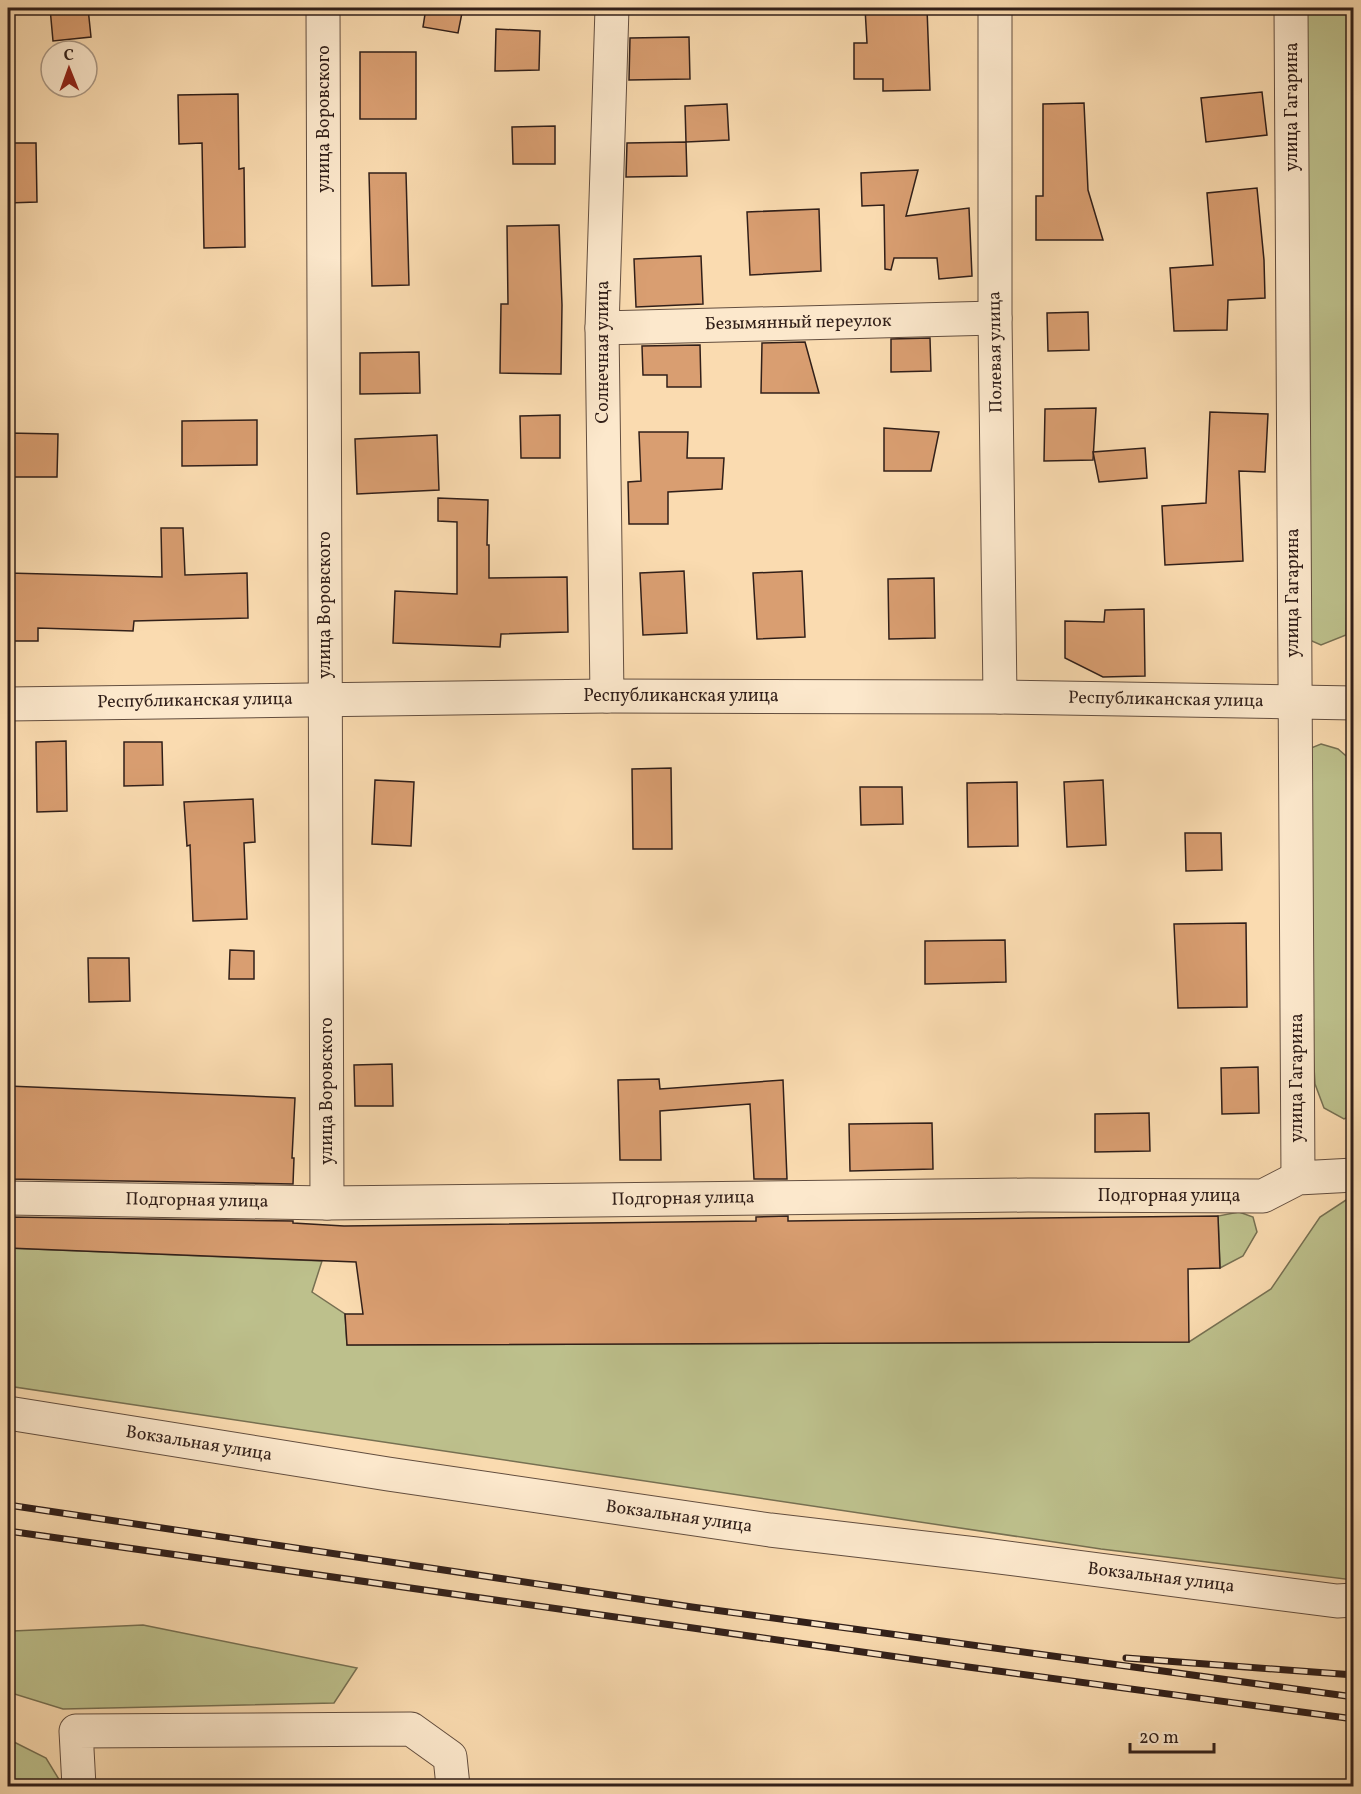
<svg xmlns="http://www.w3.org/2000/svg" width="1361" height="1794" font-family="Vollkorn,serif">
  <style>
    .green { fill: #bdc08c; stroke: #777052; stroke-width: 1.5 }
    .building { fill: #d99e71; stroke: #311f19; stroke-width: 1.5 }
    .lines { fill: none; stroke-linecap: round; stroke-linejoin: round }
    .minor-casing { stroke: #634e3f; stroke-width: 35 }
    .minor { stroke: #fce8cc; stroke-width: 33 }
    .rail-casing { stroke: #311f19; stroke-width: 7 }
    .rail { stroke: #fce8cc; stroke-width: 4.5; stroke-dasharray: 14; stroke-linecap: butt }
    .labels { text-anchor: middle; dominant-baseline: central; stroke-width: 6; stroke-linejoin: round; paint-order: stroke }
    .street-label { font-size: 18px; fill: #311f19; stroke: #fce8cc }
  </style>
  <rect width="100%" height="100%" fill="#fadbb0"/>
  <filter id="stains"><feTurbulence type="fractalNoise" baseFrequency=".00333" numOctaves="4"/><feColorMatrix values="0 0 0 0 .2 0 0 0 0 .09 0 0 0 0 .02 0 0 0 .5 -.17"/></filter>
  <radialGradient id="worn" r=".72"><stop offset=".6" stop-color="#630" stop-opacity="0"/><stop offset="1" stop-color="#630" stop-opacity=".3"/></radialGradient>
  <g class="green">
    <path d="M 1307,8 L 1353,8 L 1353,262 L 1346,635 L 1321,645 L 1298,635 Z"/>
    <path d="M 1321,744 L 1338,749 L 1352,761 L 1354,802 L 1354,1114 L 1344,1119 L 1324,1108 L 1315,1084 L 1296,765 L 1306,750 Z"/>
    <path d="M 1353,1199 L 1353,1580 L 1101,1549 L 8,1386 L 8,1248 L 322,1261 L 312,1292 L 345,1314 L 347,1345 L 1189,1342 L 1271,1289 L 1320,1217 L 1346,1200 Z"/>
    <path d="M 1239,1212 L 1253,1217 L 1257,1232 L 1243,1256 L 1220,1268 L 1218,1216 Z"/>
    <path d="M 143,1625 L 357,1668 L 334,1703 L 63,1709 L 8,1692 L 8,1637 L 13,1631 Z"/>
    <path d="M 8,1739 L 46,1758 L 63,1786 L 8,1786 Z"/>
  </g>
  <g class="building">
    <path d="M 50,8 L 88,8 L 91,37 L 53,41 Z"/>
    <path d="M 426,8 L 463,8 L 458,33 L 423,27 Z"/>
    <path d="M 865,8 L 927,8 L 930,90 L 883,91 L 883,79 L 854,79 L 854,43 L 867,43 Z"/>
    <path d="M 496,29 L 540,31 L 539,70 L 495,71 Z"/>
    <path d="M 689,37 L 690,79 L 629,80 L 630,38 Z"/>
    <rect x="360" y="52" width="56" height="67"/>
    <path d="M 1262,92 L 1267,135 L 1206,142 L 1201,98 Z"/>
    <path d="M 238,94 L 239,169 L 244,168 L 245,247 L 204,248 L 202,143 L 179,144 L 178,95 Z"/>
    <path d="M 1084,103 L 1088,190 L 1103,240 L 1036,240 L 1036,196 L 1043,196 L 1043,104 Z"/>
    <path d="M 727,104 L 729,140 L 686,142 L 685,106 Z"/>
    <path d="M 555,126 L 555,164 L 513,164 L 512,127 Z"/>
    <path d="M 686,142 L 687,176 L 626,177 L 627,143 Z"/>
    <path d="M 8,143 L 36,143 L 37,202 L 8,203 Z"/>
    <path d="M 918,170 L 906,216 L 969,208 L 972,276 L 939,279 L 937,258 L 894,258 L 891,270 L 885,269 L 884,205 L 862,206 L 861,173 Z"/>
    <path d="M 369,173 L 406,173 L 409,285 L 372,286 Z"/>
    <path d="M 1257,188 L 1264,260 L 1265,298 L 1228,300 L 1227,330 L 1174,331 L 1170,268 L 1213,265 L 1207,193 Z"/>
    <path d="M 819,209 L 821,271 L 750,275 L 747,212 Z"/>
    <path d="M 559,225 L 562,305 L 561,374 L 500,373 L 501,304 L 508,304 L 507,226 Z"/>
    <path d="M 701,256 L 703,304 L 636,307 L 634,259 Z"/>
    <path d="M 1088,312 L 1089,350 L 1048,351 L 1047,313 Z"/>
    <path d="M 930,338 L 931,371 L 891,372 L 891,339 Z"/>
    <path d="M 805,342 L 819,393 L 761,393 L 762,343 Z"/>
    <path d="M 700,345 L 701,387 L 667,387 L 667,375 L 643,375 L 642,346 Z"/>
    <path d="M 419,352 L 420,393 L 360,394 L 360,353 Z"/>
    <path d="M 1096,408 L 1093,460 L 1044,461 L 1045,409 Z"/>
    <path d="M 1210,412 L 1268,414 L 1265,472 L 1239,471 L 1243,561 L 1165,565 L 1162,506 L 1206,503 Z"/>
    <path d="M 560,415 L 560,458 L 521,458 L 520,416 Z"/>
    <path d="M 257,420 L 257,465 L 182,466 L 182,421 Z"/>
    <path d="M 884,428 L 939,432 L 931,471 L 884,471 Z"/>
    <path d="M 639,432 L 688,432 L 687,458 L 724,458 L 722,489 L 668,492 L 668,524 L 629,524 L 628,482 L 641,481 Z"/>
    <path d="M 8,433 L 58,434 L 57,477 L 8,477 Z"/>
    <path d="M 437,435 L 439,490 L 357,494 L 355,439 Z"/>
    <path d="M 1145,448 L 1147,478 L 1099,482 L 1093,452 Z"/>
    <path d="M 438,498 L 488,500 L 487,545 L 489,545 L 489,578 L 567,577 L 568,632 L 501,634 L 500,647 L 393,643 L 395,591 L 457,594 L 457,522 L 438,521 Z"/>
    <path d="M 161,528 L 183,528 L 185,575 L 247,573 L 248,618 L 134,621 L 133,631 L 38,628 L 38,641 L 8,641 L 8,573 L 162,577 Z"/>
    <path d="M 684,571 L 687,633 L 643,635 L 640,573 Z"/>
    <path d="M 802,571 L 805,637 L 757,639 L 753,573 Z"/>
    <path d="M 934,578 L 935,638 L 889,639 L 888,579 Z"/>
    <path d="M 1144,609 L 1145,676 L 1103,677 L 1065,658 L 1065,621 L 1104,622 L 1105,610 Z"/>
    <path d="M 66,741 L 67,811 L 37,812 L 36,742 Z"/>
    <path d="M 124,742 L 162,742 L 163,785 L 124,786 Z"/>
    <path d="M 671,768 L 672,849 L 633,849 L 632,769 Z"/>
    <path d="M 375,780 L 414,782 L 411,846 L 372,844 Z"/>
    <path d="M 1103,780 L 1106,845 L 1067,847 L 1064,782 Z"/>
    <path d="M 1017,782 L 1018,846 L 968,847 L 967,783 Z"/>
    <path d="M 860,787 L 902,787 L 903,824 L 861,825 Z"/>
    <path d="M 253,799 L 255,842 L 244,843 L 247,919 L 193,921 L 190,845 L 187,846 L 184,802 Z"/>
    <path d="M 1185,833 L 1221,833 L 1222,870 L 1186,871 Z"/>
    <path d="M 1246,923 L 1247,1007 L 1178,1008 L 1174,924 Z"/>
    <path d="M 1005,940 L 1006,982 L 925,984 L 925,941 Z"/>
    <path d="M 230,950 L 254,951 L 254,979 L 229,979 Z"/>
    <path d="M 88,958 L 129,958 L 130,1001 L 89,1002 Z"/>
    <path d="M 392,1064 L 393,1106 L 355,1106 L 354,1065 Z"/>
    <path d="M 1258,1067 L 1259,1113 L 1222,1114 L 1221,1068 Z"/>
    <path d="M 659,1079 L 660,1089 L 783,1080 L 787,1179 L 754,1179 L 750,1104 L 660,1111 L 661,1160 L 620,1160 L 618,1080 Z"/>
    <path d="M 8,1086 L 295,1098 L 292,1158 L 294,1158 L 293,1184 L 8,1179 Z"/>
    <path d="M 1149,1113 L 1150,1151 L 1095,1152 L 1095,1114 Z"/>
    <path d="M 932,1123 L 933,1169 L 850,1171 L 849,1124 Z"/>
    <path d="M 788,1216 L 788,1221 L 1218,1216 L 1220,1268 L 1188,1269 L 1189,1342 L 347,1345 L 345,1314 L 363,1314 L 356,1262 L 8,1248 L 8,1217 L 293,1221 L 293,1223 L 344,1226 L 756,1221 L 756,1217 Z"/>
  </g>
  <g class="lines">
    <g class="minor-casing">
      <g id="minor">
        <path d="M 323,8 L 327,1203"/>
        <path d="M 995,8 L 995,318 L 1000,697"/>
        <path d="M 1291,8 L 1298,1178"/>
        <path d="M 602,328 L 995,318"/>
        <path d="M 607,696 L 602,328 L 612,8"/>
        <path d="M 8,704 L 607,696 L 1000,697 L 1354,703"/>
        <path d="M 8,1198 L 327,1203 L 1028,1195 L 1263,1196 L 1298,1178 L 1354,1175"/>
        <path d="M 8,1413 L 388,1474 L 770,1530 L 976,1554 L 1337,1601 L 1354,1600"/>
        <path d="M 79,1786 L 76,1731 L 411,1729 L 450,1757 L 453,1786"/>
      </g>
    </g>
    <use href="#minor" class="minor"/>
    <g class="rail-casing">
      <g id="rail">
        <path d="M 8,1505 L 692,1607 L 1354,1697"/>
        <path d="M 8,1531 L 968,1667 L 1354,1719"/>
        <path d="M 1126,1658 L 1354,1675"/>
      </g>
    </g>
    <use href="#rail" class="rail"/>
  </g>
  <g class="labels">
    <g class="street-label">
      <text transform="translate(1292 107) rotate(-90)">улица Гагарина</text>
      <text transform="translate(324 119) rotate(-90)">улица Воровского</text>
      <text transform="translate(798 323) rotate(-1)">Безымянный переулок</text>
      <text transform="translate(603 352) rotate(-90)">Солнечная улица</text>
      <text transform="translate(996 352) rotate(-91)">Полевая улица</text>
      <text transform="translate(1293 593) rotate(-90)">улица Гагарина</text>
      <text transform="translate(325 605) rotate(-90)">улица Воровского</text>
      <text x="681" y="696">Республиканская улица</text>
      <text transform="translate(1166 700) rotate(1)">Республиканская улица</text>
      <text transform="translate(195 701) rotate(-1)">Республиканская улица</text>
      <text transform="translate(1297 1078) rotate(-90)">улица Гагарина</text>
      <text transform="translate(327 1091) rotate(-90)">улица Воровского</text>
      <text x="1169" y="1196">Подгорная улица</text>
      <text transform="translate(683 1199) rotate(-1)">Подгорная улица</text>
      <text transform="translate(197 1201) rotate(1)">Подгорная улица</text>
      <text transform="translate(199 1444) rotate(9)">Вокзальная улица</text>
      <text transform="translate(679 1517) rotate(8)">Вокзальная улица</text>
      <text transform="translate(1161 1578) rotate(7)">Вокзальная улица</text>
    </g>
  </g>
  <rect width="1361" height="1794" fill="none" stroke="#fadbb0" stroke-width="30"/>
  <rect x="9" y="9" width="1343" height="1776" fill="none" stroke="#311f19" stroke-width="3"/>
  <rect x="15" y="15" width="1331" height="1764" fill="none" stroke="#311f19" stroke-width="1.5"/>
  <g transform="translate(69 69) rotate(359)"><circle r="28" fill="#fce8cc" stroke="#ab9884" stroke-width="1.5"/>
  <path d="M0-4.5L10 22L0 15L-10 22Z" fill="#8f2418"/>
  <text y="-9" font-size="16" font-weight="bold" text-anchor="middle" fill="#311f19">С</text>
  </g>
  <path d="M1130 1743v9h84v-9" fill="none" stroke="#311f19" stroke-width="3"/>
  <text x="1139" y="1743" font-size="18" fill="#311f19" stroke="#fce8cc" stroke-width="4.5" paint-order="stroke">20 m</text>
  <rect width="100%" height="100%" filter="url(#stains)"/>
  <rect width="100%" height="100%" fill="url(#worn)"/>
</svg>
